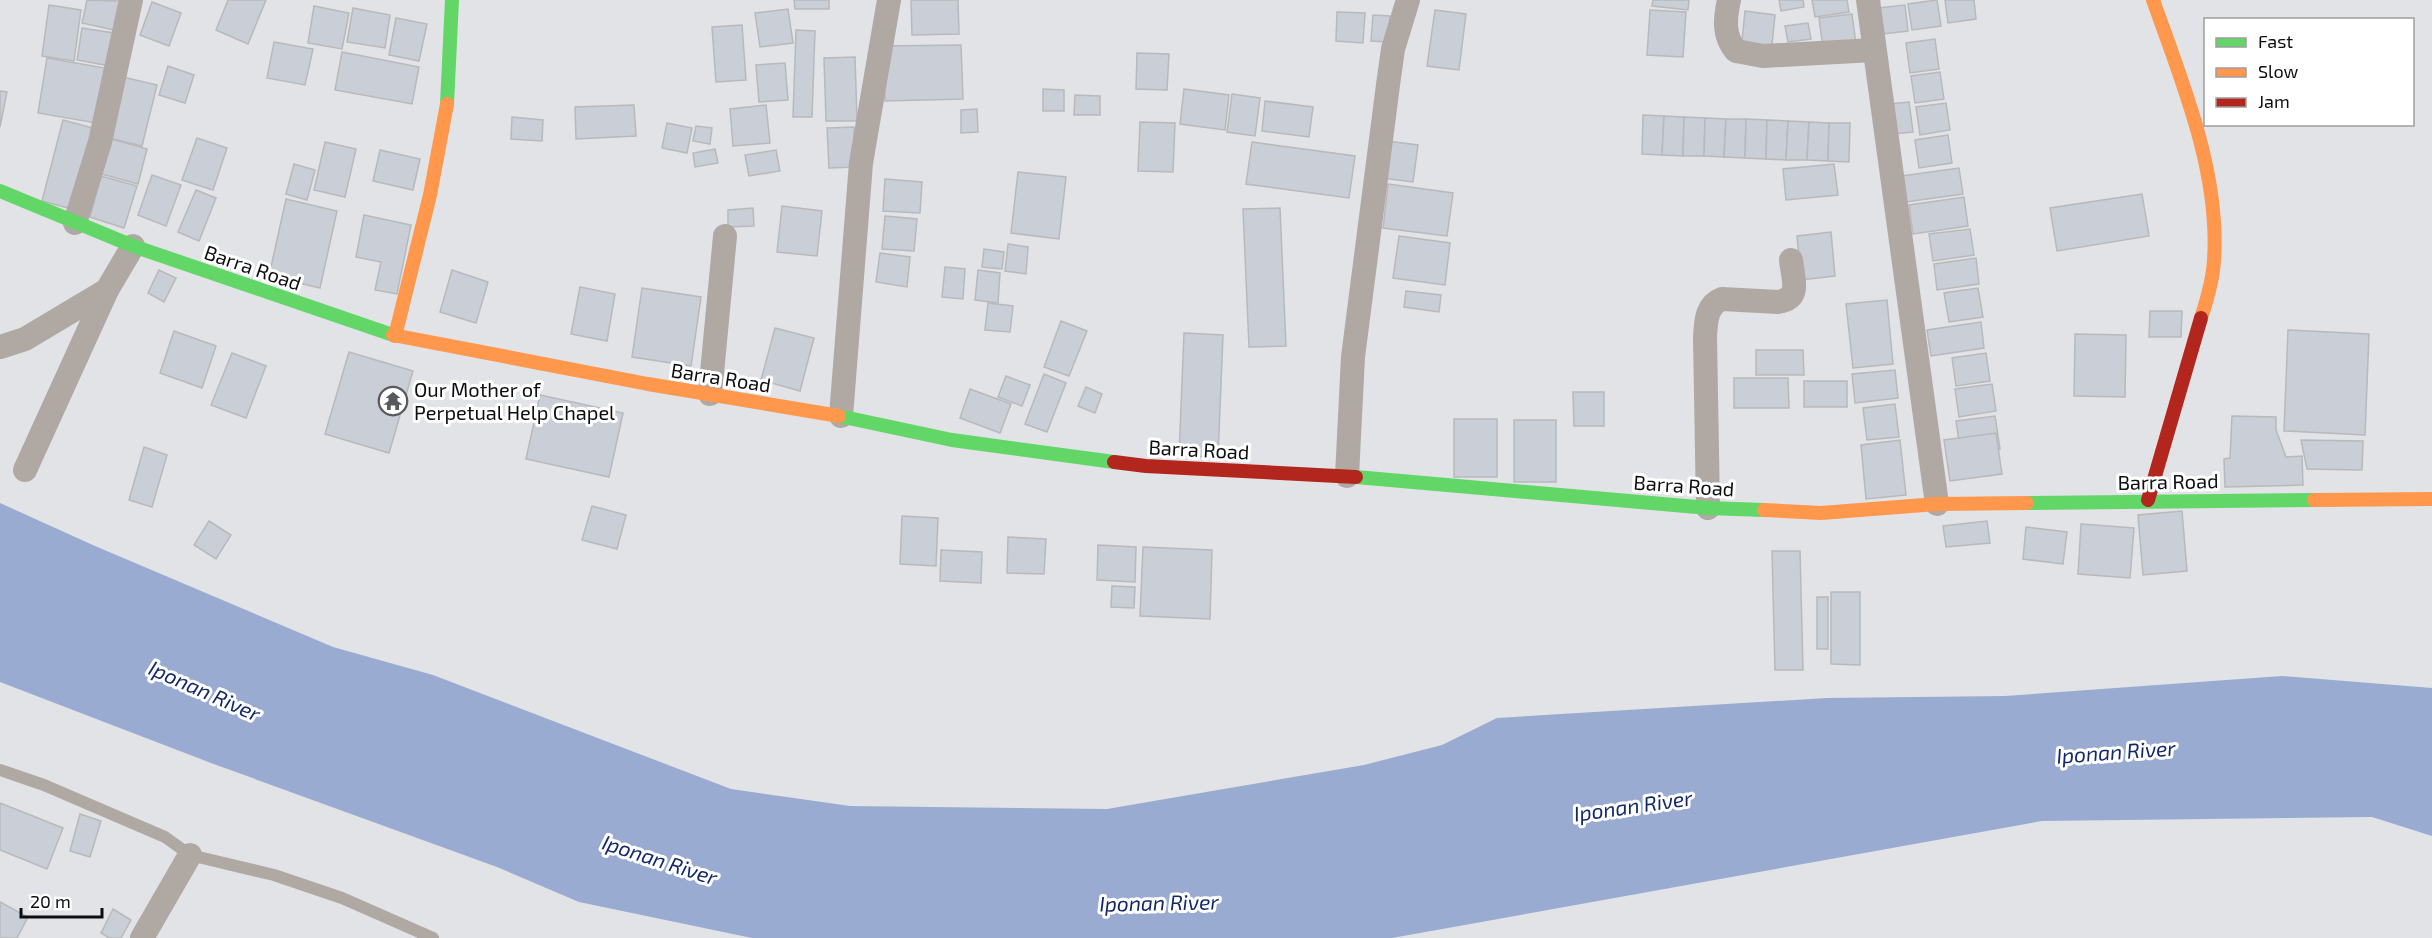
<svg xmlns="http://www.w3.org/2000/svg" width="2432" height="938" font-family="'Exo 2',sans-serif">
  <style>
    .water { fill: #9aabd1 }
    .building { fill: #c9ced7; stroke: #b8b9bc; stroke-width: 1.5 }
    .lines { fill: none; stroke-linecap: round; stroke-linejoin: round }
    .lane { stroke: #afa8a3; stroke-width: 12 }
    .street { stroke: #afa8a3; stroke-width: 24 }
    .fast { stroke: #63d668; stroke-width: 14 }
    .slow { stroke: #ff974d; stroke-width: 14 }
    .jam { stroke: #b3261e; stroke-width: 14 }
    .labels { text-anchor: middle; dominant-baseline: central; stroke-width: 6; stroke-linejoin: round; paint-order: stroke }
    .street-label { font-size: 20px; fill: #0d0e10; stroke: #fff }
    .poi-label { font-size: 20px; fill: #0d0e10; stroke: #fff; text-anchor: start }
    .water-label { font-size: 21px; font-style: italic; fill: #132968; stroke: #fff }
  </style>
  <rect width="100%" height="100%" fill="#e1e3e6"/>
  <path class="water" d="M 0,503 L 95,546 L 333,647 L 433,675 L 731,789 L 850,806 L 1107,809 L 1364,765 L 1442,745 L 1497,718 L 1827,698 L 2005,696 L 2282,676 L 2432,688 L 2432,836 L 2372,817 L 2042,821 L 1392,938 L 752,938 L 579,902 L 497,867 L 211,763 L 0,682 Z"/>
  <g class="building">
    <path d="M 87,0 L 120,1 L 114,30 L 82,23 Z"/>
    <path d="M 228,0 L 266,0 L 248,44 L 216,30 Z"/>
    <path d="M 794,0 L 829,0 L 829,9 L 795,9 Z"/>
    <path d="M 911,0 L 958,0 L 959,34 L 912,35 Z"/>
    <path d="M 1653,0 L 1689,0 L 1688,10 L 1652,6 Z"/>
    <path d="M 1779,0 L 1803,0 L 1804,7 L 1781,11 Z"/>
    <path d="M 1812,0 L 1847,0 L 1849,12 L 1815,17 Z"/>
    <path d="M 1937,0 L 1941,26 L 1912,30 L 1908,4 Z"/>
    <path d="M 1945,0 L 1974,0 L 1976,19 L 1948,23 Z"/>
    <path d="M 152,2 L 181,13 L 169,46 L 140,35 Z"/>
    <path d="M 49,5 L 81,10 L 74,61 L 42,56 Z"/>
    <path d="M 1905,5 L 1908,31 L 1883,34 L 1879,8 Z"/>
    <path d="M 314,6 L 349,13 L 342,49 L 308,43 Z"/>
    <path d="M 353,8 L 390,15 L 385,48 L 347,42 Z"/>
    <path d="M 788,9 L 793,43 L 760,47 L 755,13 Z"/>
    <path d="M 1435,10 L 1466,14 L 1459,70 L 1427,66 Z"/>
    <path d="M 1650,10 L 1686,12 L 1683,57 L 1647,55 Z"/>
    <path d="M 1745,11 L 1775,15 L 1771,54 L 1741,51 Z"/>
    <path d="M 1337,12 L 1365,13 L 1363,43 L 1336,41 Z"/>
    <path d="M 1852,14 L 1856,44 L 1823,48 L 1819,18 Z"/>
    <path d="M 1373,15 L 1390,16 L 1388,42 L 1371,41 Z"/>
    <path d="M 396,18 L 427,24 L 419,61 L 389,55 Z"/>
    <path d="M 1808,23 L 1811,39 L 1788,42 L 1785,26 Z"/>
    <path d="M 742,25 L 746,80 L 716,82 L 712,27 Z"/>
    <path d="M 82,28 L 114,33 L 110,66 L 77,60 Z"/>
    <path d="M 796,30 L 815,31 L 812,117 L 793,117 Z"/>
    <path d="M 1935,39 L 1939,69 L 1910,73 L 1906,43 Z"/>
    <path d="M 274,42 L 313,49 L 305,85 L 267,78 Z"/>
    <path d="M 961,45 L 963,99 L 885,101 L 883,46 Z"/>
    <path d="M 342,52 L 419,67 L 412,104 L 335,90 Z"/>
    <path d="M 1137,53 L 1169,54 L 1167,90 L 1136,89 Z"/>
    <path d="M 855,57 L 857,121 L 826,121 L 824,58 Z"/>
    <path d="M 47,58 L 105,68 L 96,123 L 38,113 Z"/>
    <path d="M 785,63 L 788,100 L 759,102 L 756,65 Z"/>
    <path d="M 168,66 L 194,75 L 185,103 L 159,95 Z"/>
    <path d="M 1940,72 L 1944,99 L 1915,103 L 1911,76 Z"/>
    <path d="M 119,76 L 157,85 L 142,146 L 105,137 Z"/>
    <path d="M 1043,89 L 1064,90 L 1064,111 L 1043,111 Z"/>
    <path d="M 1184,89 L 1229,95 L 1225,130 L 1180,124 Z"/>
    <path d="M 0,91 L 7,92 L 0,127 Z"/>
    <path d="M 1232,94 L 1260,98 L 1255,136 L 1227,132 Z"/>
    <path d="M 1075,95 L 1100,96 L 1100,115 L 1074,115 Z"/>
    <path d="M 1265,101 L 1313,107 L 1309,137 L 1262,131 Z"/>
    <path d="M 1909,102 L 1913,132 L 1893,134 L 1889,104 Z"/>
    <path d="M 1946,103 L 1950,130 L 1920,135 L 1916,107 Z"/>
    <path d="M 634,105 L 636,136 L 576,139 L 575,107 Z"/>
    <path d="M 766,105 L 770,143 L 733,146 L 730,109 Z"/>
    <path d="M 977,109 L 978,132 L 961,133 L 961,110 Z"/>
    <path d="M 1643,115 L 1664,116 L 1662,155 L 1642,154 Z"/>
    <path d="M 1664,116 L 1684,117 L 1683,156 L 1662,155 Z"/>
    <path d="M 512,117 L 543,120 L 542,141 L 511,139 Z"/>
    <path d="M 1684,117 L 1705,118 L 1704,156 L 1683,156 Z"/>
    <path d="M 1705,118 L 1726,119 L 1724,157 L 1704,156 Z"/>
    <path d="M 1726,119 L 1746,119 L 1745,158 L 1724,157 Z"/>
    <path d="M 1746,119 L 1767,120 L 1766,159 L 1745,158 Z"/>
    <path d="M 63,120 L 93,128 L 72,209 L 42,201 Z"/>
    <path d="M 1767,120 L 1788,121 L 1786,160 L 1766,159 Z"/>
    <path d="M 1788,121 L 1809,122 L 1807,160 L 1786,160 Z"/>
    <path d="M 1140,122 L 1175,123 L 1173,172 L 1138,171 Z"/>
    <path d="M 1809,122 L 1829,123 L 1828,161 L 1807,160 Z"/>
    <path d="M 667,123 L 692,128 L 687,153 L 662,148 Z"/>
    <path d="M 1829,123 L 1850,123 L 1849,162 L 1828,161 Z"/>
    <path d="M 696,126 L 712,128 L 710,144 L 693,141 Z"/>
    <path d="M 854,127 L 855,167 L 829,168 L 827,128 Z"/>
    <path d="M 1948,135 L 1952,163 L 1919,168 L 1915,140 Z"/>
    <path d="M 108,138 L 147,149 L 138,184 L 98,173 Z"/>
    <path d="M 197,138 L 227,148 L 213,190 L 182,180 Z"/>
    <path d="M 1387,141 L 1418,145 L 1413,182 L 1382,178 Z"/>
    <path d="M 325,142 L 356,149 L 345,197 L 314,190 Z"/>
    <path d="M 1252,142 L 1355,156 L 1349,198 L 1246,184 Z"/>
    <path d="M 715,149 L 718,163 L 695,167 L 693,153 Z"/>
    <path d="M 380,150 L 420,159 L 413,190 L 373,181 Z"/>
    <path d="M 776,150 L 780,171 L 749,176 L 745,155 Z"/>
    <path d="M 294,164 L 315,170 L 307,200 L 286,194 Z"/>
    <path d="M 1834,164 L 1838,195 L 1786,200 L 1783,169 Z"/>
    <path d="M 1959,168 L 1963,194 L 1906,202 L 1902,176 Z"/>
    <path d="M 1018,172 L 1066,177 L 1059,239 L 1011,233 Z"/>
    <path d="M 152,175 L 181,185 L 166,226 L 138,215 Z"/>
    <path d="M 101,176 L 137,186 L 124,228 L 90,217 Z"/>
    <path d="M 885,179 L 922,182 L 920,213 L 883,211 Z"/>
    <path d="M 1388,184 L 1453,193 L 1447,236 L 1383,228 Z"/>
    <path d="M 196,190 L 216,198 L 199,241 L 178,232 Z"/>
    <path d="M 2142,194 L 2149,236 L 2057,251 L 2050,208 Z"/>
    <path d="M 1964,197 L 1968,226 L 1913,234 L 1909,205 Z"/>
    <path d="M 286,199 L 337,211 L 320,288 L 269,276 Z"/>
    <path d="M 782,206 L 822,211 L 817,256 L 777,252 Z"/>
    <path d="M 753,208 L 754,226 L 728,227 L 728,210 Z"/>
    <path d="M 1280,208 L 1286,346 L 1249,347 L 1243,209 Z"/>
    <path d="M 364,215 L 411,225 L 397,294 L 375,290 L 381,262 L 356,257 Z"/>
    <path d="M 885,216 L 917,219 L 914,251 L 882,249 Z"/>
    <path d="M 1970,229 L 1974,255 L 1933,261 L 1929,234 Z"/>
    <path d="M 1831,232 L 1835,276 L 1801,280 L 1797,236 Z"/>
    <path d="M 1399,236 L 1450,243 L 1445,285 L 1393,278 Z"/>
    <path d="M 1008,244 L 1028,247 L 1026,274 L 1005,271 Z"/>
    <path d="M 984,249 L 1004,252 L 1002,269 L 982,267 Z"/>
    <path d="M 880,253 L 910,257 L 907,287 L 876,282 Z"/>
    <path d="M 1976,258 L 1979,284 L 1937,290 L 1934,264 Z"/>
    <path d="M 945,267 L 965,269 L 963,299 L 942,297 Z"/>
    <path d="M 159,270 L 176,278 L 164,302 L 148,293 Z"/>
    <path d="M 452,270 L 488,282 L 476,323 L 440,312 Z"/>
    <path d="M 978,270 L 1000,273 L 998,303 L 975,300 Z"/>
    <path d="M 580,287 L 615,294 L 607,341 L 571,334 Z"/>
    <path d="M 642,288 L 701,297 L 691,366 L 632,357 Z"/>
    <path d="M 1978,288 L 1983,317 L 1949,322 L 1944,293 Z"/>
    <path d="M 1406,291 L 1441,295 L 1439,312 L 1404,307 Z"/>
    <path d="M 1887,300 L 1893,364 L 1853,368 L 1846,304 Z"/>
    <path d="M 988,303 L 1013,306 L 1010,332 L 985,330 Z"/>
    <path d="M 2150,311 L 2182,311 L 2181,337 L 2149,337 Z"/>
    <path d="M 1061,321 L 1087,331 L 1069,376 L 1044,367 Z"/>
    <path d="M 1981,322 L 1984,348 L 1931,356 L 1927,330 Z"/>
    <path d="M 775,328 L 814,338 L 800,391 L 761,380 Z"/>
    <path d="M 2288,330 L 2369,334 L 2365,435 L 2284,431 Z"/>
    <path d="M 174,331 L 216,346 L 202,388 L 160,373 Z"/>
    <path d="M 1184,333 L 1223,335 L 1218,457 L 1179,456 Z"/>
    <path d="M 2075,334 L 2126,335 L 2125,397 L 2074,396 Z"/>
    <path d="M 1756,350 L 1803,350 L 1804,375 L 1756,375 Z"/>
    <path d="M 349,352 L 413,371 L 389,453 L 325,434 Z"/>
    <path d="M 232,353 L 266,366 L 246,418 L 211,405 Z"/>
    <path d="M 1986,353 L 1990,381 L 1956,386 L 1952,358 Z"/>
    <path d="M 1895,370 L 1898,398 L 1855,403 L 1852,374 Z"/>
    <path d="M 1044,374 L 1066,383 L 1047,432 L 1025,424 Z"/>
    <path d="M 1006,376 L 1030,385 L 1022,406 L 998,397 Z"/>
    <path d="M 1734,378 L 1788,378 L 1789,408 L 1734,408 Z"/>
    <rect x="1804" y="381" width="43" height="26"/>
    <path d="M 1992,384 L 1996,411 L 1959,417 L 1955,389 Z"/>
    <path d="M 1086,387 L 1102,394 L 1095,413 L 1078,406 Z"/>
    <path d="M 970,389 L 1011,404 L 1000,433 L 960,418 Z"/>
    <path d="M 1573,392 L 1604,392 L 1604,426 L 1574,426 Z"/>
    <path d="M 540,395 L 623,413 L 609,477 L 526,459 Z"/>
    <path d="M 1895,404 L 1899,437 L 1867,440 L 1863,408 Z"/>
    <path d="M 1995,416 L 2000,449 L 1961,455 L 1956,421 Z"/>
    <path d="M 2232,416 L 2276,417 L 2276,430 L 2286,457 L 2302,456 L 2303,485 L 2225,487 L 2224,459 L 2230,458 Z"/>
    <rect x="1454" y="419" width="43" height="58"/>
    <rect x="1514" y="420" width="42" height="62"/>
    <path d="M 1996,433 L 2002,474 L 1950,481 L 1944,440 Z"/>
    <path d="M 1900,440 L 1906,495 L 1866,499 L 1861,445 Z"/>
    <path d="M 2301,440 L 2363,441 L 2362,470 L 2307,469 Z"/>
    <path d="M 144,447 L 167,455 L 152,507 L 129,500 Z"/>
    <path d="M 592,506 L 626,515 L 617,549 L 582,540 Z"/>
    <path d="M 2182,511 L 2187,571 L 2143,575 L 2138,515 Z"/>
    <path d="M 902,516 L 938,518 L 936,566 L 900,564 Z"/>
    <path d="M 209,521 L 231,535 L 216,559 L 194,545 Z"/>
    <path d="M 1987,521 L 1990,543 L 1946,547 L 1943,526 Z"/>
    <path d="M 2081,524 L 2134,528 L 2130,578 L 2078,574 Z"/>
    <path d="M 2026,527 L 2067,532 L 2063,564 L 2023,559 Z"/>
    <path d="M 1008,537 L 1046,539 L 1044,574 L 1007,573 Z"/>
    <path d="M 1098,545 L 1136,547 L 1135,582 L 1097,580 Z"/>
    <path d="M 1143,547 L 1212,550 L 1210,619 L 1140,616 Z"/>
    <path d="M 941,550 L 982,552 L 981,583 L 940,581 Z"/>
    <path d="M 1772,551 L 1800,551 L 1803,670 L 1775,670 Z"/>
    <path d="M 1112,586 L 1135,587 L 1134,608 L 1111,607 Z"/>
    <path d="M 1831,592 L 1860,592 L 1860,665 L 1831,664 Z"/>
    <rect x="1817" y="597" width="11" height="52"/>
    <path d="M 0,803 L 63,828 L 47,869 L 0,850 Z"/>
    <path d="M 80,814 L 101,821 L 90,857 L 70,851 Z"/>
    <path d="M 0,902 L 28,917 L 17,938 L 0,938 Z"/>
    <path d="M 113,909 L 131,920 L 121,938 L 109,938 L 101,933 Z"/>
  </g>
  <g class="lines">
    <path class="lane" d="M 0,770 L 44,785 L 165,837 L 190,855 L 274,875 L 342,898 L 433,938"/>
    <g class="street">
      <path d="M 1729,0 C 1725,18 1723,36 1736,51 L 1763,56 L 1874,50"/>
      <path d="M 1868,0 L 1937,504"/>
      <path d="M 75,223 L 100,142 L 131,0"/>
      <path d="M 0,347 L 25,339 L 107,290"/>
      <path d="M 710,394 L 725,236"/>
      <path d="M 841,416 L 861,163 L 889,0"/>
      <path d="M 25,470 L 107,290 L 133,246"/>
      <path d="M 1347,476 L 1353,357 L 1388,85 L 1393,49 L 1408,0"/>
      <path d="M 1708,508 L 1705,337 C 1706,322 1706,305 1722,299 L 1778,302 C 1802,298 1793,280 1791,260"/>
      <path d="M 142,938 L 190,855"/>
    </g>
    <g class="fast">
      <path d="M 447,104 L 452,0"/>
      <path d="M 0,191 L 133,246 L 393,335"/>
      <path d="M 839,416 L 952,440 L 1114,462"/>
      <path d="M 1356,477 L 1708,508 L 1764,510"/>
      <path d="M 2027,503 L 2314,500"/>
    </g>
    <g class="slow">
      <path d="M 2153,0 C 2182,82 2220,172 2214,260 C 2213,280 2207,300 2201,318"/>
      <path d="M 393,335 L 648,384 L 839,416"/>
      <path d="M 395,336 L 430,195 L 447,104"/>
      <path d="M 2314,500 L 2432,499"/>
      <path d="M 1764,510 L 1821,513 L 1937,504 L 2027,503"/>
    </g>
    <g class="jam">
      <path d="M 1114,462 L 1146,466 L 1356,477"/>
      <path d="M 2148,500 L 2201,318"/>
    </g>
  </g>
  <defs>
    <g id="temple-ring" transform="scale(1.5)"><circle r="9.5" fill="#fff" stroke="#57595b" stroke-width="1.5"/><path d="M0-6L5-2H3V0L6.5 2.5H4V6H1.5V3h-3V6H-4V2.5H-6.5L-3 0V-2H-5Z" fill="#57595b"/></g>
  </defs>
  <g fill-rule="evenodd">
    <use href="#temple-ring" x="393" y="401"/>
  </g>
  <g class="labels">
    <g class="street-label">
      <text transform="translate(253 267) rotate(19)">Barra Road</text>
      <text transform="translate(721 377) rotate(9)">Barra Road</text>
      <text transform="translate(1199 449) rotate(3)">Barra Road</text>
      <text transform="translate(2168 481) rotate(-1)">Barra Road</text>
      <text transform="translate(1684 485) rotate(4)">Barra Road</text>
    </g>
    <g class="poi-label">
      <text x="414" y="389">Our Mother of<tspan x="414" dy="23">Perpetual Help Chapel</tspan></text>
    </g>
    <g class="water-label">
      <text transform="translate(205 690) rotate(24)">Iponan River</text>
      <text transform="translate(2116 751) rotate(-4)">Iponan River</text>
      <text transform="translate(1633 805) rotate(-8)">Iponan River</text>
      <text transform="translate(660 859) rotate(18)">Iponan River</text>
      <text transform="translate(1159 902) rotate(-1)">Iponan River</text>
    </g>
  </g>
  <rect x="2204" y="18" width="210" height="108" fill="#ffffff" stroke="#9e9f9f" stroke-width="1.5"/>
  <rect x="2216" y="38" width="30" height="9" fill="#63d668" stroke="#9e9f9f" stroke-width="1.5"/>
  <text x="2258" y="48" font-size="18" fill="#0d0e10">Fast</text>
  <rect x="2216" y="68" width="30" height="9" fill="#ff974d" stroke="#9e9f9f" stroke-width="1.5"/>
  <text x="2258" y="78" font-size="18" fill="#0d0e10">Slow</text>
  <rect x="2216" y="98" width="30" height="9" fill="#b3261e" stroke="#9e9f9f" stroke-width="1.5"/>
  <text x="2258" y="108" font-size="18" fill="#0d0e10">Jam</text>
  <path d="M21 908v9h81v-9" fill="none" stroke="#0d0e10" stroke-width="3"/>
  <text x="30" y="908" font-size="18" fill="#0d0e10" stroke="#ffffff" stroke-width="4.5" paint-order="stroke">20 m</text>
</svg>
